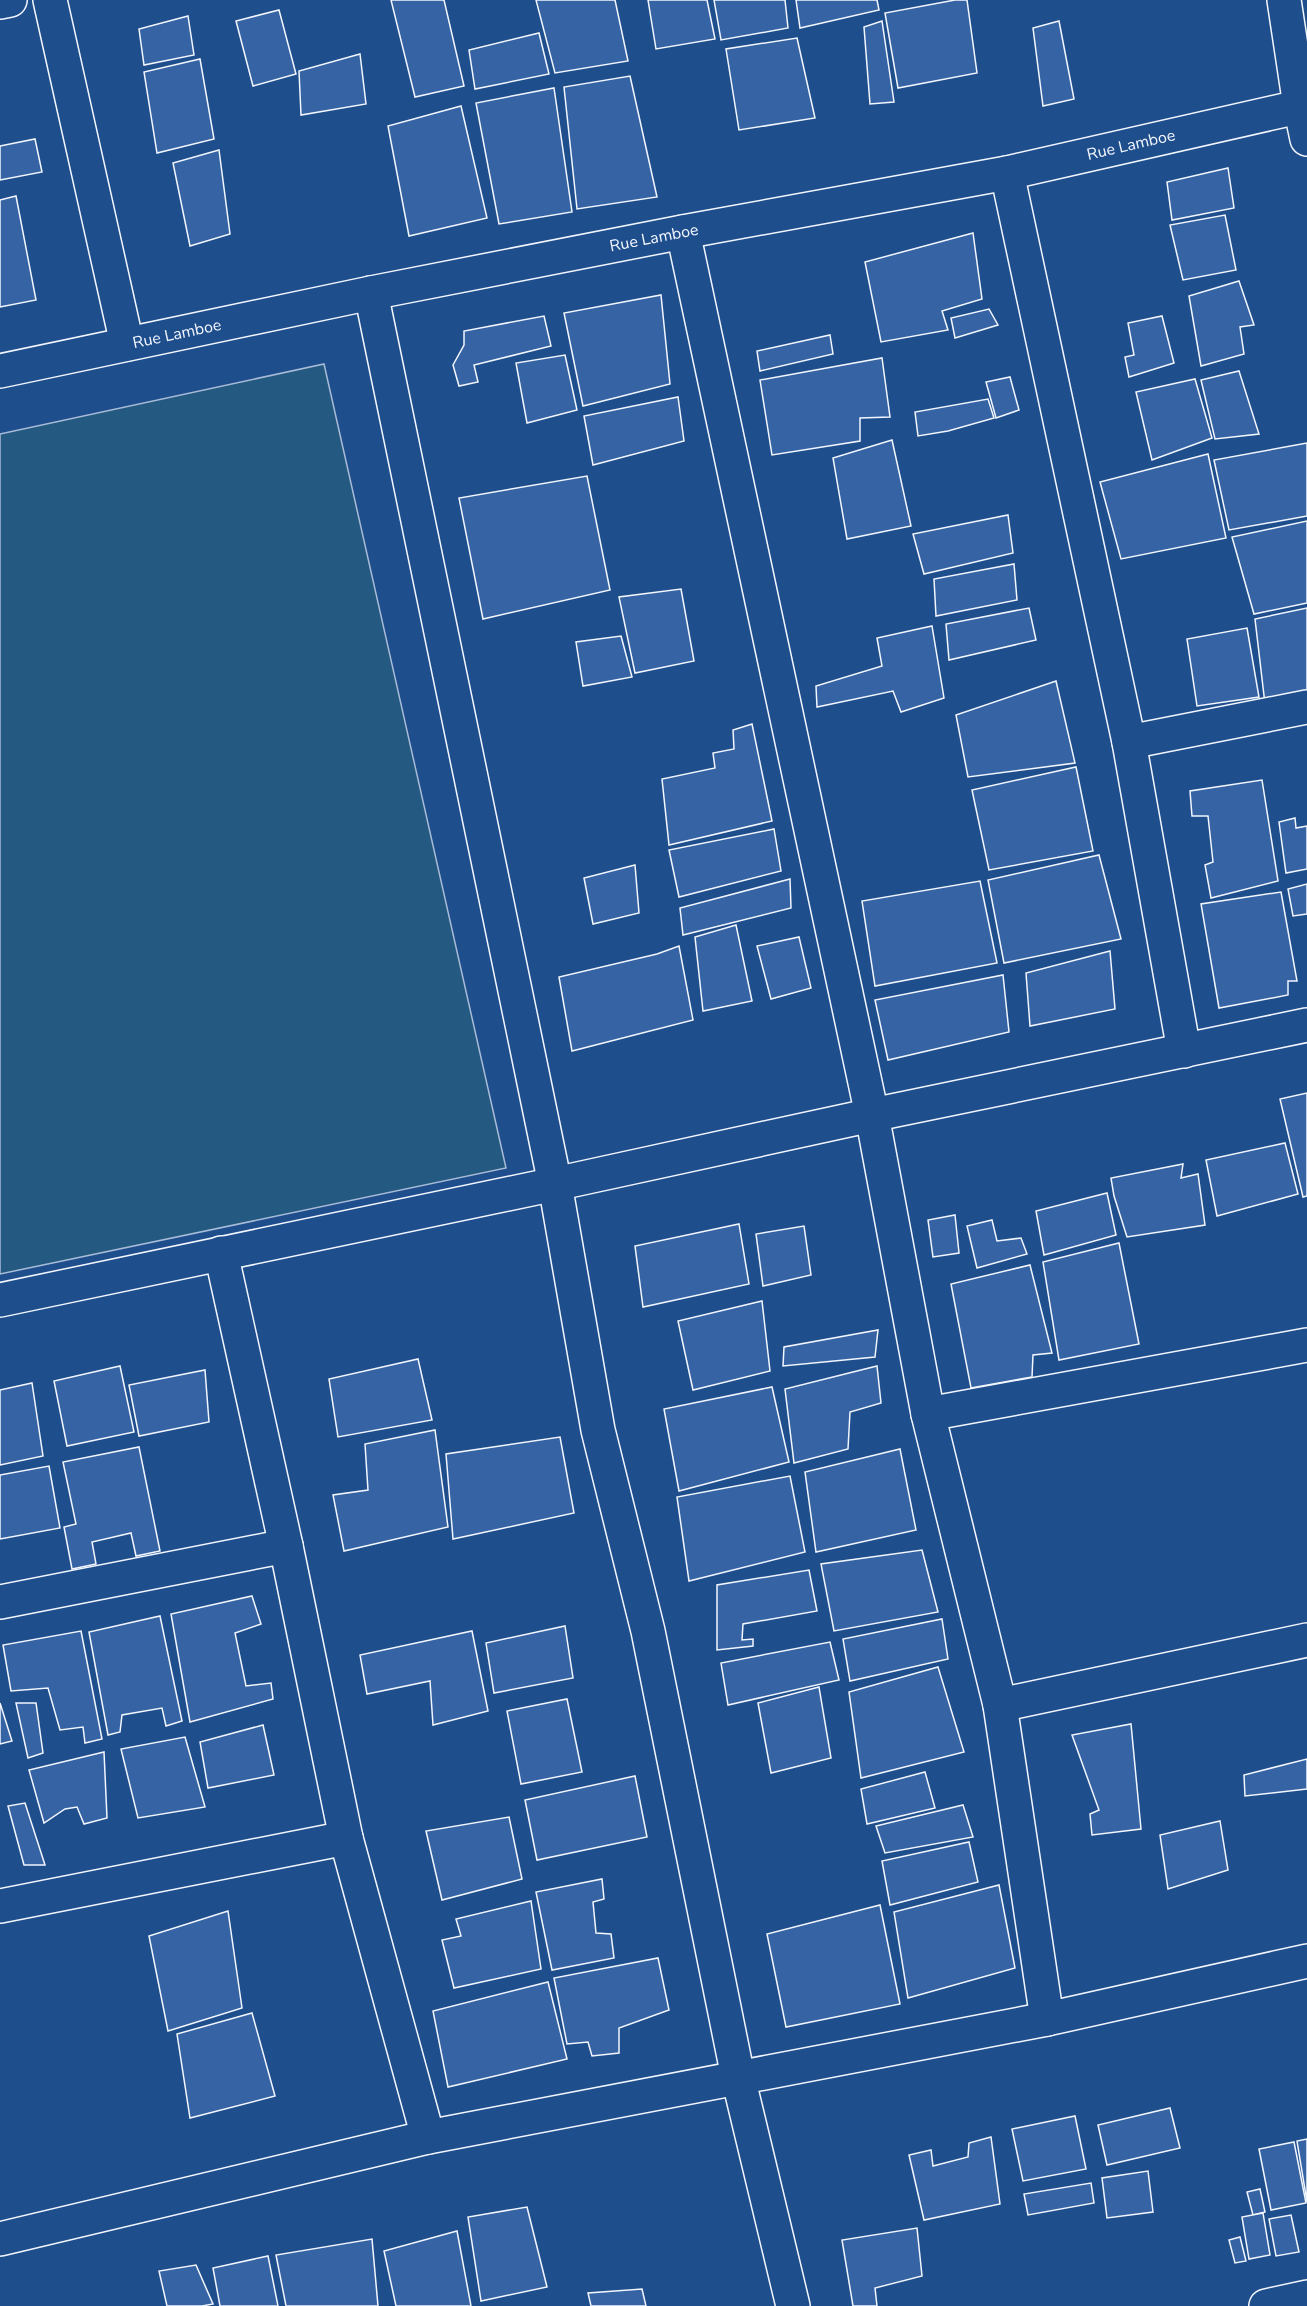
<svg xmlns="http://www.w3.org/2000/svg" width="1307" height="2306" font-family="'Nunito Sans',sans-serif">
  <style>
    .green { fill: #245a82; stroke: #a8bbd7; stroke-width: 1.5 }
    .building { fill: #3563a3; stroke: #f2f6ff; stroke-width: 1.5 }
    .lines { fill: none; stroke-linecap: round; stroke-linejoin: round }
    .minor-casing { stroke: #f2f6ff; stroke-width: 36 }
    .minor { stroke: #1f4e8c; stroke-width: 33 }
    .labels { text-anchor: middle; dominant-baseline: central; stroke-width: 4.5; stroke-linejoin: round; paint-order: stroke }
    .street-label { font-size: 16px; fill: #f2f6ff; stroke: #1f4e8c }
  </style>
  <rect width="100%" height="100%" fill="#1f4e8c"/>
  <path class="green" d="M 324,364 L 506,1168 L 0,1274 L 0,434 Z"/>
  <g class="building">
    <path d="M 391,0 L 444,0 L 464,86 L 415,97 Z"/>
    <path d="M 536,0 L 615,0 L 628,61 L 555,73 Z"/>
    <path d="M 648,0 L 707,0 L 715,39 L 656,49 Z"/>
    <path d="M 714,0 L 785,0 L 788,28 L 721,40 Z"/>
    <path d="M 796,0 L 877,0 L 879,10 L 800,28 Z"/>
    <path d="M 955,0 L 967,0 L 977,73 L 898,88 L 885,13 Z"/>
    <path d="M 279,10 L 296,74 L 253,86 L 236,21 Z"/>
    <path d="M 188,16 L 194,55 L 144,65 L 139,29 Z"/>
    <path d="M 882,21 L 894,102 L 870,104 L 864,27 Z"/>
    <path d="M 1059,21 L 1074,99 L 1043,106 L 1033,28 Z"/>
    <path d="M 539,33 L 549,74 L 475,89 L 469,50 Z"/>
    <path d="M 797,38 L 815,118 L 739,130 L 726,49 Z"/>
    <path d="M 360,54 L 366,104 L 301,115 L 299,71 Z"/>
    <path d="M 200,59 L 214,139 L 157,153 L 144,72 Z"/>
    <path d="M 630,76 L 657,197 L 577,209 L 564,87 Z"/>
    <path d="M 554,88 L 572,212 L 499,224 L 476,103 Z"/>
    <path d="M 461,106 L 487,218 L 409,236 L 388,126 Z"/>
    <path d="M 35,139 L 42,172 L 0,180 L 0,146 Z"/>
    <path d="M 219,150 L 230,234 L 190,246 L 173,163 Z"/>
    <path d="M 1228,168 L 1234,208 L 1172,220 L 1167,182 Z"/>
    <path d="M 16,196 L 36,300 L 0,307 L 0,200 Z"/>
    <path d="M 1225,215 L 1236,270 L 1183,280 L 1170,225 Z"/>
    <path d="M 973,233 L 982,299 L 942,311 L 948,330 L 881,342 L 865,262 Z"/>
    <path d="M 1239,281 L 1254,325 L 1240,327 L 1244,354 L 1201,366 L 1189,296 Z"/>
    <path d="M 661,295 L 670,384 L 583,406 L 564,313 Z"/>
    <path d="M 989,309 L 998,325 L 955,338 L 951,318 Z"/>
    <path d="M 544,316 L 551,346 L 474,365 L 478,382 L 459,386 L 453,365 L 464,345 L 464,331 Z"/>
    <path d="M 1162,316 L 1174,363 L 1129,377 L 1125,357 L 1134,355 L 1128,323 Z"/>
    <path d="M 830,335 L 833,354 L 760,371 L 757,351 Z"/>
    <path d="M 565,355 L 577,410 L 527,423 L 516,363 Z"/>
    <path d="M 882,358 L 890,417 L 860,418 L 860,441 L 772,455 L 760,380 Z"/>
    <path d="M 1239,371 L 1259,434 L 1215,439 L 1201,380 Z"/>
    <path d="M 1010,377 L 1019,410 L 996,418 L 986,382 Z"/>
    <path d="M 1195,379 L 1212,438 L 1152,460 L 1136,392 Z"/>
    <path d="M 678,397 L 684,441 L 593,465 L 584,416 Z"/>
    <path d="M 988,399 L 994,418 L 948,431 L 918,436 L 915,412 Z"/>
    <path d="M 892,440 L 911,526 L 847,539 L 833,458 Z"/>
    <path d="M 1307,443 L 1307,516 L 1229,530 L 1214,460 Z"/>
    <path d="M 1208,454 L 1226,538 L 1121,559 L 1100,482 Z"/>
    <path d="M 587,476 L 610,590 L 483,619 L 459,498 Z"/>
    <path d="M 1008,515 L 1013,553 L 924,574 L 913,534 Z"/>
    <path d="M 1307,521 L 1307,603 L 1254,614 L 1232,537 Z"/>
    <path d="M 1014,564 L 1017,600 L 936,616 L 934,579 Z"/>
    <path d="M 681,589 L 694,661 L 635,673 L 619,597 Z"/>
    <path d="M 1029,608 L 1036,640 L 949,660 L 946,624 Z"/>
    <path d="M 1307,608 L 1307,695 L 1265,704 L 1255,619 Z"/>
    <path d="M 932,626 L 944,698 L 901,712 L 893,691 L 817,707 L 816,686 L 882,666 L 877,638 Z"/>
    <path d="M 1247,628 L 1259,697 L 1197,706 L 1187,639 Z"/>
    <path d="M 621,636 L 632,677 L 583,686 L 576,642 Z"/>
    <path d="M 1056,681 L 1075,763 L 968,777 L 956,715 Z"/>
    <path d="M 752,724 L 772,821 L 669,845 L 662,779 L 715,768 L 713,753 L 734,749 L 733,730 Z"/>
    <path d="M 1076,767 L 1093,851 L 989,870 L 972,790 Z"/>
    <path d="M 1262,780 L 1278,881 L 1211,898 L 1205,865 L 1213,862 L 1208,816 L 1192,816 L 1190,791 Z"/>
    <path d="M 1295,818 L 1296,828 L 1307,826 L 1307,869 L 1286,873 L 1279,822 Z"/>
    <path d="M 774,829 L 781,871 L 679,897 L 669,850 Z"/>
    <path d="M 1099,855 L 1121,939 L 1004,963 L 988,880 Z"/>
    <path d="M 635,865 L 639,913 L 593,924 L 584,878 Z"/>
    <path d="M 790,879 L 791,908 L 683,935 L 680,908 Z"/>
    <path d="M 980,881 L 997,963 L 875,986 L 862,901 Z"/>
    <path d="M 1307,884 L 1307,914 L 1293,916 L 1288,889 Z"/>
    <path d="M 1281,892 L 1297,981 L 1288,981 L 1288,995 L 1219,1008 L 1201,904 Z"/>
    <path d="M 736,925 L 752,1001 L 703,1011 L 695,937 Z"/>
    <path d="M 799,937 L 811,988 L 771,999 L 757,946 Z"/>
    <path d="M 679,946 L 693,1020 L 572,1051 L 559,977 L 657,954 Z"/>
    <path d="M 1110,951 L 1115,1009 L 1030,1026 L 1026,973 Z"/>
    <path d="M 1003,975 L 1009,1032 L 888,1060 L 875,1000 Z"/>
    <path d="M 1307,1093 L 1307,1196 L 1303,1197 L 1280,1099 Z"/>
    <path d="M 1285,1143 L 1298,1194 L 1217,1216 L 1206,1160 Z"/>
    <path d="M 1183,1164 L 1181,1178 L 1198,1174 L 1205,1225 L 1127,1237 L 1114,1196 L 1111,1178 Z"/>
    <path d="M 1107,1193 L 1116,1235 L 1044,1255 L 1036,1211 Z"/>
    <path d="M 955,1215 L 959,1253 L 933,1257 L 928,1220 Z"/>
    <path d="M 992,1220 L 997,1241 L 1021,1238 L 1027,1254 L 977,1268 L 967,1226 Z"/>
    <path d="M 739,1224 L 749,1284 L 643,1307 L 635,1246 Z"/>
    <path d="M 804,1226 L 811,1275 L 763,1286 L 756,1234 Z"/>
    <path d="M 1119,1243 L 1139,1344 L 1059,1360 L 1043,1262 Z"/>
    <path d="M 1030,1265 L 1052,1353 L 1033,1355 L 1032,1377 L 971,1388 L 951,1284 Z"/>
    <path d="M 762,1301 L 770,1371 L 693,1390 L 678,1321 Z"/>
    <path d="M 878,1330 L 875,1357 L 783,1366 L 784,1347 Z"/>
    <path d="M 418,1359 L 432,1420 L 338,1437 L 329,1379 Z"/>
    <path d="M 120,1366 L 134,1432 L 67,1446 L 54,1381 Z"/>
    <path d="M 877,1366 L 881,1403 L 850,1412 L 848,1449 L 794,1463 L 785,1389 Z"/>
    <path d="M 205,1370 L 209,1422 L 139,1436 L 129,1385 Z"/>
    <path d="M 32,1383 L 43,1456 L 0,1465 L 0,1390 Z"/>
    <path d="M 772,1387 L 789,1462 L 679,1491 L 664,1409 Z"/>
    <path d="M 435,1430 L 448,1527 L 344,1551 L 333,1495 L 368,1490 L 365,1444 Z"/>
    <path d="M 560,1437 L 574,1513 L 453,1539 L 446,1454 Z"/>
    <path d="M 139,1447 L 160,1551 L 136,1556 L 131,1533 L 92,1542 L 96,1564 L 72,1569 L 64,1527 L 76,1524 L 63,1462 Z"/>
    <path d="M 900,1449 L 916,1530 L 816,1552 L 805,1472 Z"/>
    <path d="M 49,1466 L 60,1528 L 0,1539 L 0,1475 Z"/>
    <path d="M 790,1476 L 805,1552 L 689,1581 L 677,1497 Z"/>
    <path d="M 922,1550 L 938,1612 L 834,1631 L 821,1564 Z"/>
    <path d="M 809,1570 L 817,1611 L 743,1624 L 742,1640 L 753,1639 L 753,1646 L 717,1650 L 717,1585 Z"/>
    <path d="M 252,1596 L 261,1624 L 235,1633 L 246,1686 L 271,1683 L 273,1699 L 190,1722 L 171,1614 Z"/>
    <path d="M 160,1616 L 182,1721 L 166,1726 L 162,1708 L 122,1715 L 120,1732 L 108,1735 L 89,1632 Z"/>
    <path d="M 942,1619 L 948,1659 L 850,1681 L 843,1639 Z"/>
    <path d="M 565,1626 L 573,1678 L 494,1693 L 486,1643 Z"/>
    <path d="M 81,1631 L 102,1739 L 85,1743 L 83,1727 L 60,1730 L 48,1688 L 11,1691 L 3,1645 Z"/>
    <path d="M 472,1631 L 488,1711 L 433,1725 L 430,1681 L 367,1694 L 360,1655 Z"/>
    <path d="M 830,1642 L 839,1680 L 728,1705 L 721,1663 Z"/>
    <path d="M 938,1667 L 964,1752 L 861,1778 L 849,1692 Z"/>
    <path d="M 819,1687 L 831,1758 L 771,1773 L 758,1703 Z"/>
    <path d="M 567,1699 L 582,1772 L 521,1784 L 507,1711 Z"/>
    <path d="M 0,1703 L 12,1741 L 0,1744 Z"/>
    <path d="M 16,1703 L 36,1703 L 43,1753 L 28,1758 Z"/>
    <path d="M 1131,1724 L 1141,1829 L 1092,1835 L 1090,1814 L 1099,1810 L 1072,1735 Z"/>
    <path d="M 263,1725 L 274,1775 L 208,1788 L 200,1742 Z"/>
    <path d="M 185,1737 L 205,1807 L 138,1818 L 121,1749 Z"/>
    <path d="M 104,1752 L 107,1818 L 84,1824 L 77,1807 L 65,1809 L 44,1823 L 29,1770 Z"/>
    <path d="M 1307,1759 L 1307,1789 L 1245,1796 L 1244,1775 Z"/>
    <path d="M 925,1772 L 935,1808 L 867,1824 L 861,1789 Z"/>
    <path d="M 635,1776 L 647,1837 L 537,1860 L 525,1800 Z"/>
    <path d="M 25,1803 L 45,1865 L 24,1865 L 8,1806 Z"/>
    <path d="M 963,1805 L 973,1837 L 885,1853 L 876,1826 Z"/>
    <path d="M 509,1817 L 522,1879 L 442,1900 L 426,1831 Z"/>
    <path d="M 1220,1821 L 1228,1870 L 1168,1889 L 1160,1835 Z"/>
    <path d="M 969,1842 L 978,1882 L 890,1905 L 882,1861 Z"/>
    <path d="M 602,1879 L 604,1899 L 593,1902 L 596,1933 L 611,1934 L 614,1958 L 552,1970 L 536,1892 Z"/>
    <path d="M 999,1885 L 1015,1968 L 908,1998 L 894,1912 Z"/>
    <path d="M 531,1901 L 541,1969 L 454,1988 L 442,1940 L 461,1936 L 456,1919 Z"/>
    <path d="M 880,1905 L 900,2004 L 786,2027 L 767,1934 Z"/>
    <path d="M 228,1911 L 242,2008 L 168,2031 L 149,1936 Z"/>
    <path d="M 658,1958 L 669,2010 L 619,2028 L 619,2053 L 592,2056 L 588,2042 L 567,2044 L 554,1978 Z"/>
    <path d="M 548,1982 L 567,2059 L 448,2087 L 433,2011 Z"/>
    <path d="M 252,2013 L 275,2096 L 190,2118 L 177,2034 Z"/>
    <path d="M 1170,2108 L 1180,2148 L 1107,2165 L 1098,2125 Z"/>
    <path d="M 1075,2116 L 1086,2169 L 1023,2181 L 1012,2129 Z"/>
    <path d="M 991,2137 L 1000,2204 L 924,2220 L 909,2155 L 931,2150 L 933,2166 L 968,2157 L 969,2143 Z"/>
    <path d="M 1307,2139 L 1307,2202 L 1297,2141 Z"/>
    <path d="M 1294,2142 L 1306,2203 L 1271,2210 L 1259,2149 Z"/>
    <path d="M 1148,2171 L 1153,2212 L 1107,2218 L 1102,2178 Z"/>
    <path d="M 1091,2183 L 1094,2203 L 1028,2215 L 1024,2194 Z"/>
    <path d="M 1260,2189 L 1265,2212 L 1253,2215 L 1247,2192 Z"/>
    <path d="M 527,2207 L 547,2287 L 481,2301 L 468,2217 Z"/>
    <path d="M 1263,2213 L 1270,2255 L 1249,2259 L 1242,2217 Z"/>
    <path d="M 1291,2215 L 1299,2252 L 1276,2256 L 1269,2219 Z"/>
    <path d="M 917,2228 L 922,2276 L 875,2288 L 877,2306 L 853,2306 L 842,2240 Z"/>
    <path d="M 457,2231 L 471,2306 L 396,2306 L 384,2251 Z"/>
    <path d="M 1240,2237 L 1246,2261 L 1235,2263 L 1229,2240 Z"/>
    <path d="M 372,2239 L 378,2306 L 286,2306 L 276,2255 Z"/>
    <path d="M 268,2256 L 278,2306 L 220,2306 L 213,2268 Z"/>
    <path d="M 196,2265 L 213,2304 L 202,2306 L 167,2306 L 159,2271 Z"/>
    <path d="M 642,2289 L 646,2306 L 591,2306 L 588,2293 Z"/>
  </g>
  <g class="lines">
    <g class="minor-casing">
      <g id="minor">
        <path d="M 50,0 L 127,344"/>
        <path d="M 1284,0 L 1300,106 L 1307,139"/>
        <path d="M 0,2 L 10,0"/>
        <path d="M 1007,173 L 1129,742 L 1184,1051"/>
        <path d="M 683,232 L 872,1115 L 928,1414 L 1000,1705 L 1047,2019"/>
        <path d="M 371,293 L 555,1184 L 598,1430 L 648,1631 L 738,2077 L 793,2306"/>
        <path d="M 0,371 L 371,293 L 683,232 L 1007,173 L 1307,105"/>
        <path d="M 1129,742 L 1307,707"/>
        <path d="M 221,1253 L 286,1546 L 346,1838 L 428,2137"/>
        <path d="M 0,1300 L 555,1184 L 872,1115 L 1307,1025"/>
        <path d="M 928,1414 L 1307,1345"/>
        <path d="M 0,1602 L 286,1546"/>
        <path d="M 1000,1705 L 1307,1640"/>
        <path d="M 0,1906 L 346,1838"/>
        <path d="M 0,2239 L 428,2137 L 1047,2019 L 1307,1961"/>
        <path d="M 1266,2306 L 1307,2297"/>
      </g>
    </g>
    <use href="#minor" class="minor"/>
  </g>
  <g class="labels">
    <g class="street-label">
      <text transform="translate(1131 145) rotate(-13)">Rue Lamboe</text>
      <text transform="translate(654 238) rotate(-11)">Rue Lamboe</text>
      <text transform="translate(177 334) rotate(-12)">Rue Lamboe</text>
    </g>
  </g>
</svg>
